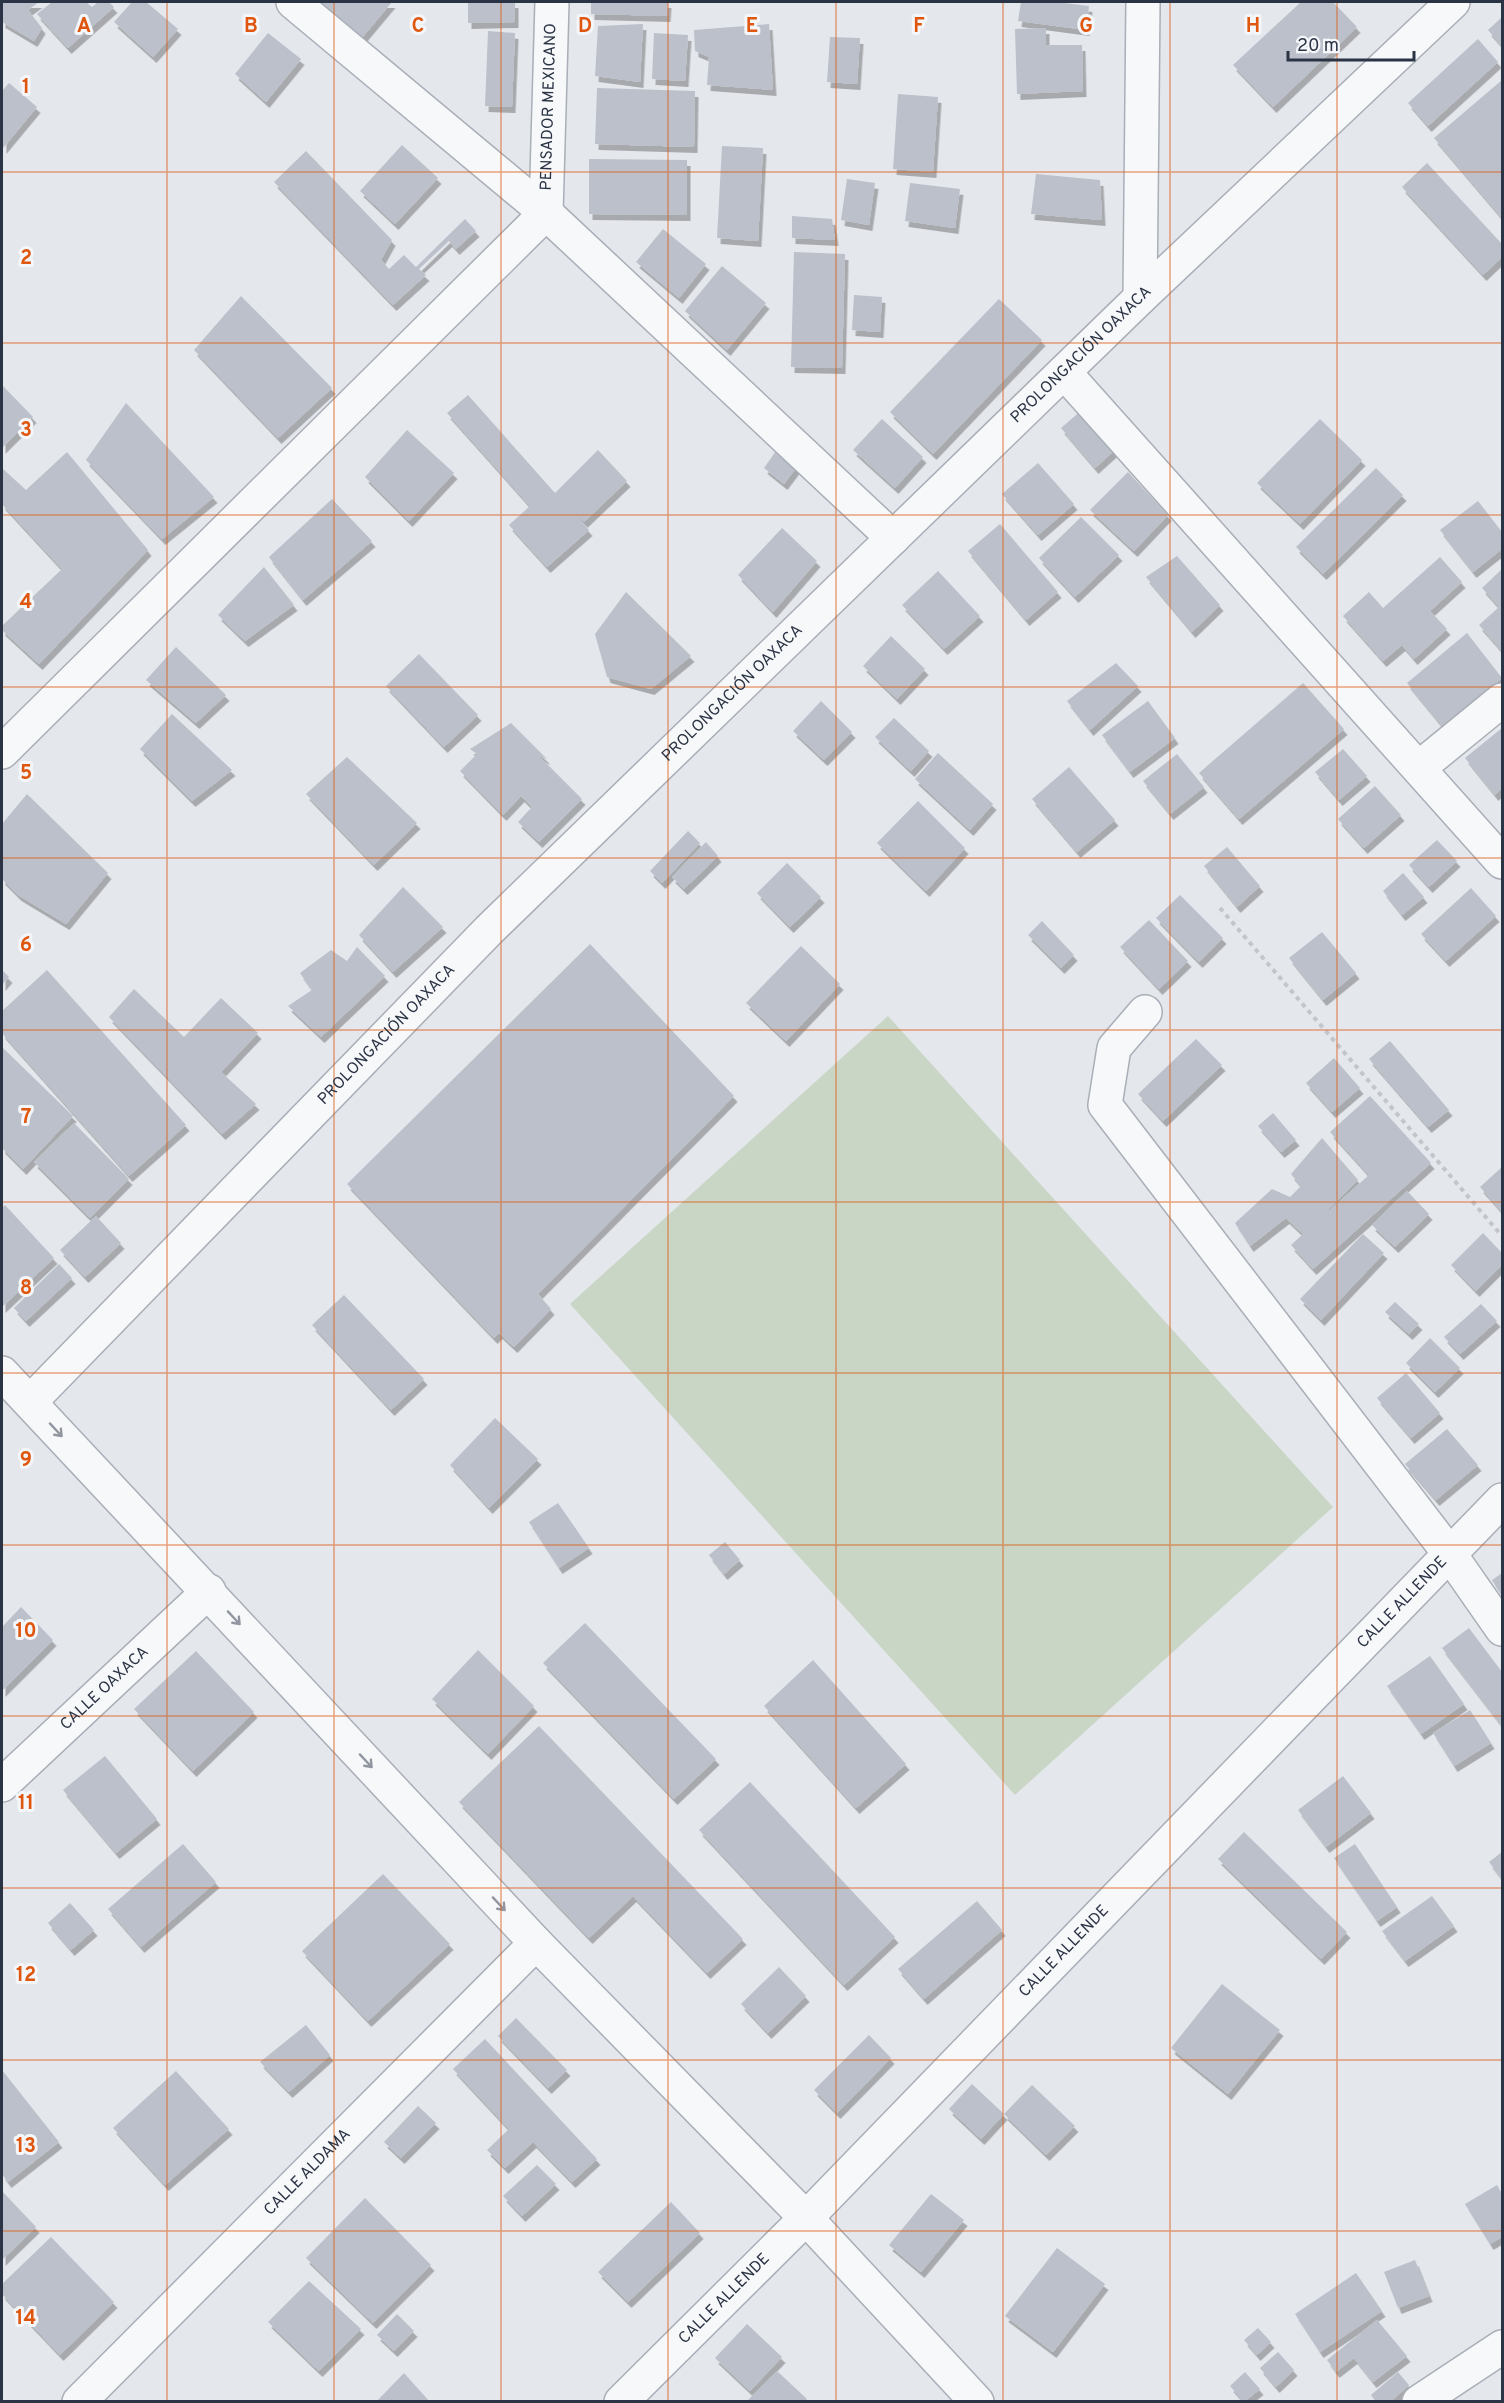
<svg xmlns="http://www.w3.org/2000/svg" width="1504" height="2403" font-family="Overpass,sans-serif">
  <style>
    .green { fill: #c9d6c5 }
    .building { fill: #bbc0ca; filter: url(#shadow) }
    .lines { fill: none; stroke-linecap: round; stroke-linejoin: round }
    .street-casing { stroke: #a9aeb7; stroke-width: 36 }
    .path { stroke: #c2c5cb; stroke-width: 4; stroke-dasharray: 4.5 4.5; stroke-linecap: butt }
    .street { stroke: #f7f8fa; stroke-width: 33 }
    .oneway { stroke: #9196a0 }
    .grid { fill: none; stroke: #df570f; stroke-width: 1.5; stroke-opacity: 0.55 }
    .labels { text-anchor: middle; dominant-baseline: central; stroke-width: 6; stroke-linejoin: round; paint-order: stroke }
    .street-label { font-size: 16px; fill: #2b3445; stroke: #f4f6f9 }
    .grid-label { font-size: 20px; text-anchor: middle; font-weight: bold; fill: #df570f; stroke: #f4f6f9; stroke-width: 6; stroke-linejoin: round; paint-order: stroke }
  </style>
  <defs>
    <filter id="shadow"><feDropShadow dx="3.5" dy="6" stdDeviation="0" flood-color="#0004"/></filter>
  </defs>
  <rect width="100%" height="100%" fill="#e4e7ec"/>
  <path class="green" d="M 888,1016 L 1333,1507 L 1015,1795 L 570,1304 Z"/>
  <g class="building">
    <path d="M 2,2 L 39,2 L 28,10 L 42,28 L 34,41 L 2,22 Z"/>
    <path d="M 52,2 L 86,2 L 92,7 L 98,2 L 109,2 L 114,7 L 68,48 L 37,14 Z"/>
    <path d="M 132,2 L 146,2 L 178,29 L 153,57 L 114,22 Z"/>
    <path d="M 316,2 L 392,2 L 361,39 Z"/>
    <path d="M 468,2 L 515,2 L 515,22 L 468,23 Z"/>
    <path d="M 591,2 L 668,2 L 667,16 L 591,14 Z"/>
    <path d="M 1021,2 L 1056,2 L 1089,6 L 1086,30 L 1018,21 Z"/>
    <path d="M 1301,2 L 1333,2 L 1357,27 L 1273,107 L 1233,65 Z"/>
    <path d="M 1502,17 L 1502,46 L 1488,30 Z"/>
    <path d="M 643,24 L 640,82 L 595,76 L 598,26 Z"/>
    <path d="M 769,24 L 773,90 L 707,85 L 709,57 L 695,51 L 694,30 Z"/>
    <path d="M 1046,28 L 1046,45 L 1082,45 L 1083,91 L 1017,94 L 1015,29 Z"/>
    <path d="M 488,31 L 515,33 L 512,107 L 485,106 Z"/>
    <path d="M 268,33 L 301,59 L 266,102 L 235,74 Z"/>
    <path d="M 654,33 L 688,35 L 685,81 L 652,79 Z"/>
    <path d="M 830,37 L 860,38 L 857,84 L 827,82 Z"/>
    <path d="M 1478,39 L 1498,62 L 1428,126 L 1408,103 Z"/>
    <path d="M 1502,80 L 1502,218 L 1434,138 Z"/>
    <path d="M 9,83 L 37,107 L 3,148 L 2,91 Z"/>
    <path d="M 597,88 L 695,91 L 694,147 L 595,144 Z"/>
    <path d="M 898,94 L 938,97 L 933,172 L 893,169 Z"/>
    <path d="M 402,145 L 438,178 L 395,224 L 360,191 Z"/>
    <path d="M 722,146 L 763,148 L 758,241 L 717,238 Z"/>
    <path d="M 306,151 L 392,240 L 381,260 L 389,269 L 404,255 L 416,267 L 465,219 L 476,231 L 456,249 L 449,241 L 419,269 L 426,275 L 393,305 L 274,182 Z"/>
    <path d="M 589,159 L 687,160 L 687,215 L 589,214 Z"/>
    <path d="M 1427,163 L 1502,244 L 1502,257 L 1483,275 L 1402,187 Z"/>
    <path d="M 1036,174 L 1100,180 L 1102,220 L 1031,214 Z"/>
    <path d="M 847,179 L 875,183 L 869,225 L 841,220 Z"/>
    <path d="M 910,183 L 960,189 L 955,228 L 905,221 Z"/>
    <path d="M 792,216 L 832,219 L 835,240 L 792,238 Z"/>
    <path d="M 663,229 L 706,264 L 679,298 L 636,262 Z"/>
    <path d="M 794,252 L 845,254 L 842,368 L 791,367 Z"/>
    <path d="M 722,266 L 766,303 L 727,350 L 685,311 Z"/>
    <path d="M 854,295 L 882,297 L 880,332 L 852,330 Z"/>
    <path d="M 241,296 L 332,388 L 278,438 L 194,350 Z"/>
    <path d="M 999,299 L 1042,340 L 933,454 L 890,412 Z"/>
    <path d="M 2,385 L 33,417 L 2,448 Z"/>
    <path d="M 468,395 L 555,493 L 598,450 L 627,481 L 584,522 L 567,506 L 589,530 L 547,567 L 509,525 L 530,506 L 447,413 Z"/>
    <path d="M 126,403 L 214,497 L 162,539 L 86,460 Z"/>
    <path d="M 1083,409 L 1117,448 L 1095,468 L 1061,428 Z"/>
    <path d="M 882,419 L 923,457 L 895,488 L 853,450 Z"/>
    <path d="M 1320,419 L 1362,460 L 1300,524 L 1257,483 Z"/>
    <path d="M 407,430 L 454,473 L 409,521 L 365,477 Z"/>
    <path d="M 778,448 L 799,464 L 784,484 L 764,468 Z"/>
    <path d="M 67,452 L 148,550 L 39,664 L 2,630 L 2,626 L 62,569 L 2,504 L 2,468 L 26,490 Z"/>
    <path d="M 1038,463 L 1074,504 L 1038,535 L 1002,494 Z"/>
    <path d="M 1376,468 L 1403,495 L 1323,574 L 1296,547 Z"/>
    <path d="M 1128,472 L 1168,515 L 1134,551 L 1090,510 Z"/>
    <path d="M 332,499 L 372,541 L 303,600 L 269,557 Z"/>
    <path d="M 1478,501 L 1502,532 L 1502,549 L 1473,572 L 1440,530 Z"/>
    <path d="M 1081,517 L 1119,555 L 1075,597 L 1039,558 Z"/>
    <path d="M 1000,524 L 1058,592 L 1026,620 L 968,551 Z"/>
    <path d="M 782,528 L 817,561 L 773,612 L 738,575 Z"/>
    <path d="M 1177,556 L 1220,605 L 1192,632 L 1146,577 Z"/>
    <path d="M 1440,557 L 1462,582 L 1430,611 L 1447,629 L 1414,659 L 1402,645 L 1383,661 L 1343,616 L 1369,592 L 1383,608 Z"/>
    <path d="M 264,567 L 294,605 L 245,641 L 218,615 Z"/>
    <path d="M 1502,569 L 1502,651 L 1479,625 L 1499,607 L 1482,588 Z"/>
    <path d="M 938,571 L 980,616 L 944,649 L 902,605 Z"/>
    <path d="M 626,592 L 691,656 L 651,689 L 607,677 L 595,634 Z"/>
    <path d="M 1467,633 L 1502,678 L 1443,727 L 1407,683 Z"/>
    <path d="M 891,636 L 925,669 L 897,699 L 863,666 Z"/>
    <path d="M 176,647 L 226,695 L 196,723 L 146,680 Z"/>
    <path d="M 419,654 L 478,715 L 444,747 L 386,686 Z"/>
    <path d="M 1116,663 L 1138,686 L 1090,730 L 1067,701 Z"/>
    <path d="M 1303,683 L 1344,729 L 1239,819 L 1199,773 Z"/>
    <path d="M 821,701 L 852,732 L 824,760 L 793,731 Z"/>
    <path d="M 1148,701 L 1175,738 L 1130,772 L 1102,735 Z"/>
    <path d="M 172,714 L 232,770 L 192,801 L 140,749 Z"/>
    <path d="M 894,718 L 929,751 L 911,771 L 875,737 Z"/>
    <path d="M 511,723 L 547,759 L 538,755 L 582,799 L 539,842 L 518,822 L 532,807 L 521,796 L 503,815 L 460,771 L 477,754 L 470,749 Z"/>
    <path d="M 1502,728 L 1502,788 L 1495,795 L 1465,758 Z"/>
    <path d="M 1343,749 L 1367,776 L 1339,800 L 1315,772 Z"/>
    <path d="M 938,753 L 993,804 L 970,830 L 915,779 Z"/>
    <path d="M 1177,754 L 1204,787 L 1170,814 L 1143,781 Z"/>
    <path d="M 347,757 L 417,823 L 374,865 L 306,794 Z"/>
    <path d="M 1069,767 L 1115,820 L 1077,852 L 1032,799 Z"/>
    <path d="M 1375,786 L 1401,815 L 1364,848 L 1338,819 Z"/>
    <path d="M 27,794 L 108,873 L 66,924 L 18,895 L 2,879 L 2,824 Z"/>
    <path d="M 918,801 L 965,848 L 926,891 L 877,843 Z"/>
    <path d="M 688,831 L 700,843 L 662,883 L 650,871 Z"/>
    <path d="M 1437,840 L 1457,861 L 1429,887 L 1409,865 Z"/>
    <path d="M 706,842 L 718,856 L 684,889 L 672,877 Z"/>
    <path d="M 1227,847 L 1260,886 L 1237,907 L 1204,866 Z"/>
    <path d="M 787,863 L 821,897 L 790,927 L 757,893 Z"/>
    <path d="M 1403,873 L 1424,897 L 1402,915 L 1383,891 Z"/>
    <path d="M 403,887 L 443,927 L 393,972 L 359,935 Z"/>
    <path d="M 1471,888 L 1496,916 L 1446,961 L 1421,934 Z"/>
    <path d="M 1180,895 L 1223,938 L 1199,962 L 1156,918 Z"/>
    <path d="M 1149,920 L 1188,961 L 1159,989 L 1120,947 Z"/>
    <path d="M 1042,921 L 1074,955 L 1061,968 L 1028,935 Z"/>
    <path d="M 1322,932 L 1356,973 L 1323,1000 L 1289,958 Z"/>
    <path d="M 590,944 L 734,1096 L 538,1294 L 551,1309 L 514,1347 L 499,1333 L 494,1338 L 347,1184 Z"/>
    <path d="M 801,946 L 840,984 L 786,1041 L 746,1003 Z"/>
    <path d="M 357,947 L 385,976 L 321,1037 L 288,1006 L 312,990 L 300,973 L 331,950 L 347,961 Z"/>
    <path d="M 2,970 L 9,977 L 2,985 Z"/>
    <path d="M 47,970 L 186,1125 L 129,1176 L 2,1033 L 2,1011 Z"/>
    <path d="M 134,989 L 184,1037 L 221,998 L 258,1033 L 221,1072 L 256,1104 L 222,1134 L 109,1017 Z"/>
    <path d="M 1196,1039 L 1222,1065 L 1163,1121 L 1138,1094 Z"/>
    <path d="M 1390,1041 L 1449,1110 L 1428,1127 L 1369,1059 Z"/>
    <path d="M 2,1047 L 73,1116 L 23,1169 L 2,1148 Z"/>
    <path d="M 1334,1058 L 1360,1088 L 1332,1112 L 1306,1083 Z"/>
    <path d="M 1370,1096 L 1431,1163 L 1313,1269 L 1291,1245 L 1303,1234 L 1286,1218 L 1250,1246 L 1235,1223 L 1272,1189 L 1290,1197 L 1301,1186 L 1291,1174 L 1322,1138 L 1358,1180 L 1312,1226 L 1369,1175 L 1330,1132 Z"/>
    <path d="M 1273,1113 L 1296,1140 L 1281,1152 L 1258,1126 Z"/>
    <path d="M 74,1123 L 129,1179 L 90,1218 L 34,1162 Z"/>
    <path d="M 1502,1167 L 1502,1212 L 1480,1187 Z"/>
    <path d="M 1407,1191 L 1429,1214 L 1395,1247 L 1372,1225 Z"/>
    <path d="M 5,1205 L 54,1258 L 2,1307 L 2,1208 Z"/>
    <path d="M 96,1216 L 121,1243 L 85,1277 L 60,1250 Z"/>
    <path d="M 1483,1233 L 1502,1253 L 1502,1265 L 1476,1291 L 1451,1265 Z"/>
    <path d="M 1363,1234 L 1384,1253 L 1321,1320 L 1300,1299 Z"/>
    <path d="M 59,1264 L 72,1278 L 26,1321 L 14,1308 Z"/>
    <path d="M 344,1295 L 424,1379 L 391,1410 L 312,1325 Z"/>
    <path d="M 1395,1302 L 1419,1324 L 1409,1334 L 1385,1312 Z"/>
    <path d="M 1481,1304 L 1497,1321 L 1460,1354 L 1444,1337 Z"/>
    <path d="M 1430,1338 L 1460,1368 L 1435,1392 L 1406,1363 Z"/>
    <path d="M 1406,1373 L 1440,1413 L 1411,1438 L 1377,1398 Z"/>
    <path d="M 495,1418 L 538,1459 L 489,1508 L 450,1465 Z"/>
    <path d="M 1447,1429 L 1478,1465 L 1436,1500 L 1405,1464 Z"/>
    <path d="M 558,1503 L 589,1548 L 559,1568 L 529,1522 Z"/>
    <path d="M 725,1542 L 740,1560 L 724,1574 L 709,1555 Z"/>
    <path d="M 1502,1573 L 1502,1596 L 1492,1580 Z"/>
    <path d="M 21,1607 L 53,1640 L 2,1691 L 2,1627 Z"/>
    <path d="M 585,1623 L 716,1759 L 674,1799 L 543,1663 Z"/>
    <path d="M 1469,1628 L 1502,1672 L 1502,1726 L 1442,1648 Z"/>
    <path d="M 478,1650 L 534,1706 L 488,1754 L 432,1699 Z"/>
    <path d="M 196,1651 L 254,1712 L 193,1771 L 134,1709 Z"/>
    <path d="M 1430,1656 L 1464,1704 L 1421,1734 L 1387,1686 Z"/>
    <path d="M 813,1660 L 906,1764 L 856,1808 L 764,1706 Z"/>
    <path d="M 1470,1710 L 1491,1743 L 1454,1766 L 1433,1733 Z"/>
    <path d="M 539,1726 L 743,1939 L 707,1973 L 633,1896 L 589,1938 L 459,1802 Z"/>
    <path d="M 105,1756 L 157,1819 L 116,1853 L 63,1790 Z"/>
    <path d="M 1343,1776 L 1371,1813 L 1326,1847 L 1298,1810 Z"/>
    <path d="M 750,1782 L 895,1937 L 844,1985 L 699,1830 Z"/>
    <path d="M 1244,1832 L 1347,1932 L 1321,1959 L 1218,1859 Z"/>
    <path d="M 183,1844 L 216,1882 L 141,1947 L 108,1909 Z"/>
    <path d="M 1355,1844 L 1397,1907 L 1377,1921 L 1334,1858 Z"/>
    <path d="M 1502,1852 L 1502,1879 L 1489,1862 Z"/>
    <path d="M 383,1874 L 450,1944 L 368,2021 L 302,1951 Z"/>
    <path d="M 1432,1896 L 1454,1926 L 1405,1961 L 1382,1931 Z"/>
    <path d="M 977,1901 L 1002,1930 L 924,1999 L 898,1969 Z"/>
    <path d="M 70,1903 L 94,1930 L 71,1950 L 48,1923 Z"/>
    <path d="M 779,1967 L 806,1996 L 768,2033 L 741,2004 Z"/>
    <path d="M 1222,1984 L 1280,2030 L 1228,2094 L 1171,2048 Z"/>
    <path d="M 516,2018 L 567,2070 L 548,2088 L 498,2036 Z"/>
    <path d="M 306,2025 L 330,2055 L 289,2092 L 260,2062 Z"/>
    <path d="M 869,2035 L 891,2058 L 837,2113 L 814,2090 Z"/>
    <path d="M 485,2039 L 597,2159 L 572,2182 L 533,2142 L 505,2168 L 487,2150 L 509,2129 L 453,2069 Z"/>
    <path d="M 2,2070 L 59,2142 L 8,2182 L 2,2174 Z"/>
    <path d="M 176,2071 L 229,2129 L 165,2185 L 113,2128 Z"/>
    <path d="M 972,2084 L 1004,2114 L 981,2139 L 949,2109 Z"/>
    <path d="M 1032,2085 L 1075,2126 L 1046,2155 L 1004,2114 Z"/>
    <path d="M 418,2106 L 436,2123 L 401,2158 L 384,2142 Z"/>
    <path d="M 537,2165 L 556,2184 L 522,2216 L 503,2196 Z"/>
    <path d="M 1497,2185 L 1502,2194 L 1502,2237 L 1490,2244 L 1465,2204 Z"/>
    <path d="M 2,2191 L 36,2227 L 2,2260 Z"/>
    <path d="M 931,2194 L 964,2220 L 921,2272 L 889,2245 Z"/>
    <path d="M 365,2198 L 431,2265 L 373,2323 L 306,2258 Z"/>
    <path d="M 671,2202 L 700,2233 L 628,2302 L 598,2272 Z"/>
    <path d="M 51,2237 L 114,2302 L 60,2355 L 2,2294 L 2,2284 Z"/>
    <path d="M 1057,2248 L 1105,2284 L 1053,2352 L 1005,2316 Z"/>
    <path d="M 1415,2260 L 1429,2296 L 1398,2308 L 1384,2272 Z"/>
    <path d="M 1356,2273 L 1382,2311 L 1320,2352 L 1295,2314 Z"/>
    <path d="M 309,2281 L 361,2329 L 319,2371 L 268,2322 Z"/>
    <path d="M 397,2314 L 414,2331 L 394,2351 L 377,2335 Z"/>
    <path d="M 1377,2320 L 1407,2356 L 1373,2382 L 1354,2358 L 1336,2372 L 1327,2360 Z"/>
    <path d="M 747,2324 L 782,2357 L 750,2391 L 715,2358 Z"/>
    <path d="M 1258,2328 L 1271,2342 L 1257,2355 L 1244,2340 Z"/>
    <path d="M 1278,2352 L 1294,2370 L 1276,2387 L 1260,2368 Z"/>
    <path d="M 777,2371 L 807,2399 L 805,2402 L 746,2402 Z"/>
    <path d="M 1245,2372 L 1260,2389 L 1244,2402 L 1230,2386 Z"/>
    <path d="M 1398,2372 L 1409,2385 L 1390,2402 L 1376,2402 L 1371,2395 Z"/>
    <path d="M 404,2373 L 430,2402 L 376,2402 Z"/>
  </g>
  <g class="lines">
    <g class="street-casing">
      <g id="street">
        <path d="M 293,2 L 546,213 L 893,538"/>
        <path d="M 1140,298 L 1143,2"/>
        <path d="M 1064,372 L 1502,862"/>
        <path id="s1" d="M 2,752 L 546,213 L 552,2"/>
        <path d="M 1420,767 L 1502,700"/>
        <path d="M 1145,1012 L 1114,1048 L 1105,1105 L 1449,1553 L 1502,1629"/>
        <path d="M 2,1373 L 536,1943 L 806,2218 L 977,2402"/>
        <path id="s2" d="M 30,1402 L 489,930 L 1140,298 L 1453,2"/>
        <path id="s3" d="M 2,1785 L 209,1591"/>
        <path id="s4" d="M 79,2402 L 536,1943"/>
        <path id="s5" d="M 621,2402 L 806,2218 L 1502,1500"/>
        <path d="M 1419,2402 L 1502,2347"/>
      </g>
    </g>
    <path class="path" d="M 1220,908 L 1502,1236"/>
    <use href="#street" class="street"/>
  </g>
  <defs><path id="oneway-shaft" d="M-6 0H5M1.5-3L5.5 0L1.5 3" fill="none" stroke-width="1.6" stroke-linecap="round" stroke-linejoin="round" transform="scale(1.5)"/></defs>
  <g class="oneway">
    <use href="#oneway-shaft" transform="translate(56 1430) rotate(47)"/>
    <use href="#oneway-shaft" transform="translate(234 1618) rotate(47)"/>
    <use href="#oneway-shaft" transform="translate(366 1761) rotate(47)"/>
    <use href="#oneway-shaft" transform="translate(499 1904) rotate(47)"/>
  </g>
  <path class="grid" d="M 167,2 L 167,2402M 334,2 L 334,2402M 501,2 L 501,2402M 668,2 L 668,2402M 836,2 L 836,2402M 1003,2 L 1003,2402M 1170,2 L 1170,2402M 1337,2 L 1337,2402M 2,172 L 1502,172M 2,343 L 1502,343M 2,515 L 1502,515M 2,687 L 1502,687M 2,858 L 1502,858M 2,1030 L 1502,1030M 2,1202 L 1502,1202M 2,1373 L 1502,1373M 2,1545 L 1502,1545M 2,1716 L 1502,1716M 2,1888 L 1502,1888M 2,2060 L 1502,2060M 2,2231 L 1502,2231"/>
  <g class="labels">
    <g class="street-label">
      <text stroke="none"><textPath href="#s1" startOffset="872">PENSADOR MEXICANO</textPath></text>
      <text stroke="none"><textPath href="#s2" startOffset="1484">PROLONGACIÓN OAXACA</textPath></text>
      <text stroke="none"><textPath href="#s2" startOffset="998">PROLONGACIÓN OAXACA</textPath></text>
      <text stroke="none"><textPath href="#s2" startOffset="512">PROLONGACIÓN OAXACA</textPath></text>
      <text stroke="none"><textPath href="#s5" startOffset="1118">CALLE ALLENDE</textPath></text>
      <text stroke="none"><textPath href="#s3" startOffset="141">CALLE OAXACA</textPath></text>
      <text stroke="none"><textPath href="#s5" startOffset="632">CALLE ALLENDE</textPath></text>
      <text stroke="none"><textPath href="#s4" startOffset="324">CALLE ALDAMA</textPath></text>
      <text stroke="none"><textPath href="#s5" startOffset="146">CALLE ALLENDE</textPath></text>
    </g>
  </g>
  <g class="grid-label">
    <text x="84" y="32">A</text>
    <text x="251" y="32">B</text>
    <text x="418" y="32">C</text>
    <text x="585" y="32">D</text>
    <text x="752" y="32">E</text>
    <text x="919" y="32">F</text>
    <text x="1086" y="32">G</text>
    <text x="1253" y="32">H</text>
    <text x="26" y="93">1</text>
    <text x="26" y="264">2</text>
    <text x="26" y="436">3</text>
    <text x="26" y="608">4</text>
    <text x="26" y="779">5</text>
    <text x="26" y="951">6</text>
    <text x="26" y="1123">7</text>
    <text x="26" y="1294">8</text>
    <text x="26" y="1466">9</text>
    <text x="26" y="1637">10</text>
    <text x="26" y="1809">11</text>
    <text x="26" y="1981">12</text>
    <text x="26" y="2152">13</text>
    <text x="26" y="2324">14</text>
  </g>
  <rect width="1504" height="2403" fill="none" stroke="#2b3445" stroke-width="6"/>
  <path d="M1288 51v9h126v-9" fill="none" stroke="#2b3445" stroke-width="3"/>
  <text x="1297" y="51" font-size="18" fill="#2b3445" stroke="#f4f6f9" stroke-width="4.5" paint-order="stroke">20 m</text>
</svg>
